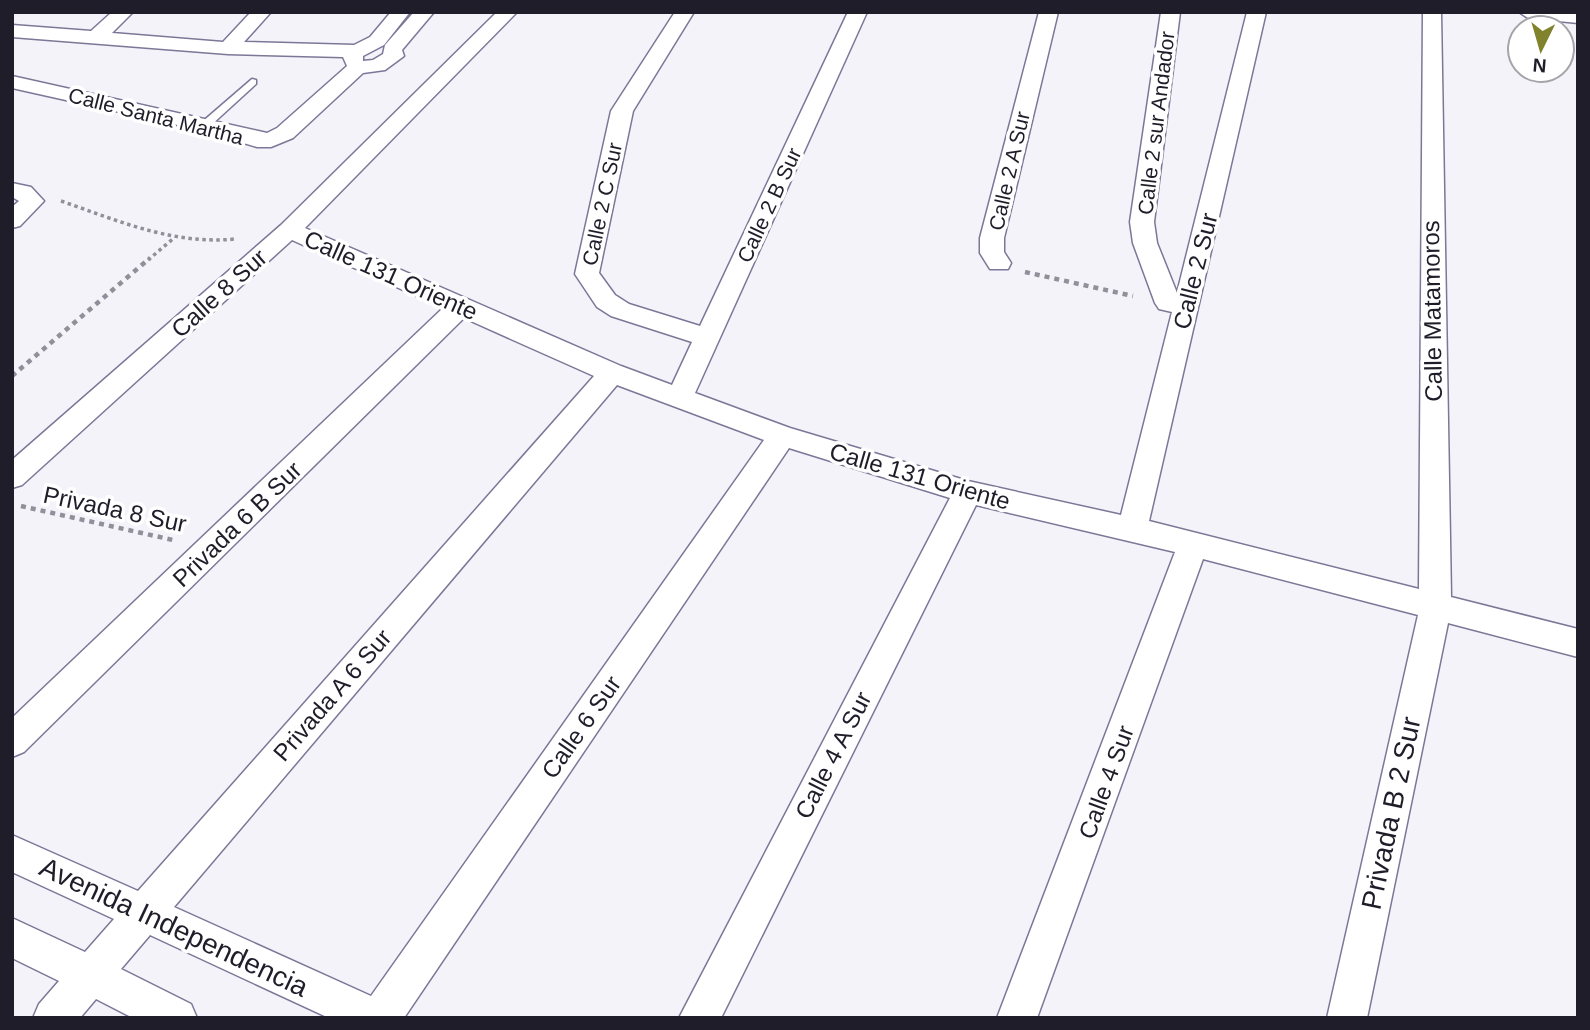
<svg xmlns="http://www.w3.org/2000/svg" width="1590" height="1030" font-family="Arial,sans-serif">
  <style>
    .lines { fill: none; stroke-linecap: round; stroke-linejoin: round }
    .lane-casing { stroke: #7c7797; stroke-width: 3 }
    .street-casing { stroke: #7c7797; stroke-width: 3 }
    .path-far1 { stroke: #918f99; stroke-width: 3.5; stroke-dasharray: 3.5 3.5; stroke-linecap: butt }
    .path { stroke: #918f99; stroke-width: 4.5; stroke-dasharray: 5 5; stroke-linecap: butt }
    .lane { fill: #fff; fill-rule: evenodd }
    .street { fill: #fff; fill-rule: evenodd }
    .labels { text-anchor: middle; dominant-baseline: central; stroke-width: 7; stroke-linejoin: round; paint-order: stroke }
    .far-street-label { font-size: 21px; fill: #1f1d29; stroke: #fff }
    .street-label { font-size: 24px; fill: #1f1d29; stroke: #fff }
    .near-street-label { font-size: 28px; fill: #1f1d29; stroke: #fff }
  </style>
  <rect width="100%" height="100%" fill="#f4f3fa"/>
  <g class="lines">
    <g class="lane-casing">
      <path id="lane" d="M 252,79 L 256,80 L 256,84 L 209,127 L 201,127 L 201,123 Z"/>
    </g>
    <g class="street-casing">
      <g id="street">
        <path d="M 112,12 L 133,12 L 112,33 L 223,42 L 251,12 L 271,12 L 244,42 L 354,45 L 370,37 L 391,12 L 410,12 L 384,45 L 363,56 L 363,61 L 373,60 L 383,54 L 385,45 L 414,12 L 434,12 L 402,50 L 404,56 L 385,70 L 363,73 L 293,138 L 271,147 L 257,147 L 200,130 L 12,88 L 12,76 L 267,133 L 277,128 L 347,66 L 343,57 L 228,54 L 12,37 L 12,25 L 91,31 Z"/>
        <path d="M 497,12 L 517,12 L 305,228 L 621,366 L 672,385 L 692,342 L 611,316 L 597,307 L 575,274 L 611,111 L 675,12 L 694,12 L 633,111 L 599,273 L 615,295 L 629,304 L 700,326 L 848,12 L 867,12 L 695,393 L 790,428 L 968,481 L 1121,515 L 1172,312 L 1159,309 L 1155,303 L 1133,243 L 1130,222 L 1161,12 L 1180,12 L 1154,222 L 1157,243 L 1177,293 L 1247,12 L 1266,12 L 1149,521 L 1419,589 L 1423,12 L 1441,12 L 1451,597 L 1578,629 L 1578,657 L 1448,623 L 1367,1018 L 1327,1018 L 1418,615 L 1203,559 L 1037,1018 L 997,1018 L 1175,552 L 976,505 L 721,1018 L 679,1018 L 950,498 L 789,448 L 404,1018 L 329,1018 L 150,935 L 121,969 L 191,1004 L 197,1018 L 133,1018 L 96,999 L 80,1018 L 33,1018 L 39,1004 L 59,981 L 12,958 L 12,918 L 85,952 L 114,919 L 12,872 L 12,835 L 138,891 L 594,376 L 464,318 L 24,752 L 12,757 L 12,718 L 443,308 L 292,240 L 22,485 L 12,488 L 12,460 L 281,225 ZM 617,385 L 764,440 L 371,996 L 174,907 Z"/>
        <path d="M 1039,12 L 1058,12 L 1004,238 L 1004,252 L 1011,263 L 1008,269 L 990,269 L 980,253 L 980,238 Z"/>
        <path d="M 1519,12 L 1578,12 L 1578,23 L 1528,18 Z"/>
        <path d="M 12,183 L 31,187 L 44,201 L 20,226 L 12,228 L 12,207 L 19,201 L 12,197 Z"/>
      </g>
    </g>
    <g class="path-far1">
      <path d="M 61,201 C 119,221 173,245 235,239"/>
      <path d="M 148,260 L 174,238"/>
    </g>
    <g class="path">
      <path d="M 1025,272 L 1133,296"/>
      <path d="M 12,376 L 150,258"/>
      <path d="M 21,506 L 173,540"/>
    </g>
    <use href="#lane" class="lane"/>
    <use href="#street" class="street"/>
  </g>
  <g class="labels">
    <g class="far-street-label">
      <text transform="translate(156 116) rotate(14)">Calle Santa Martha</text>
      <text transform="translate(1156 123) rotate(-83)">Calle 2 sur Andador</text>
      <text transform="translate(1009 171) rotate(-77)">Calle 2 A Sur</text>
      <text transform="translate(602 204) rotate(-78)">Calle 2 C Sur</text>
      <text transform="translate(769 205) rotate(-65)">Calle 2 B Sur</text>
    </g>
    <g class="street-label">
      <text transform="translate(1195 271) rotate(-76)">Calle 2 Sur</text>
      <text transform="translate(391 275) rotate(24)">Calle 131 Oriente</text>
      <text transform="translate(219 293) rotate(-42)">Calle 8 Sur</text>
      <text transform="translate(1432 311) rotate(-91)">Calle Matamoros</text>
      <text transform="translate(920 476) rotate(16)">Calle 131 Oriente</text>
      <text transform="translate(115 509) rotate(12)">Privada 8 Sur</text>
      <text transform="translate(237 524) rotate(-44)">Privada 6 B Sur</text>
      <text transform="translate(332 695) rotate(-49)">Privada A 6 Sur</text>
      <text transform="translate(581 727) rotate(-55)">Calle 6 Sur</text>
      <text transform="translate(833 755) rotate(-63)">Calle 4 A Sur</text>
      <text transform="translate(1106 782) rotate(-70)">Calle 4 Sur</text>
    </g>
    <g class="near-street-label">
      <text transform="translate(1391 813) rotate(-78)">Privada B 2 Sur</text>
      <text transform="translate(174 927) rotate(25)">Avenida Independencia</text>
    </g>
  </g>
  <rect width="1590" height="1030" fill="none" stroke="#1f1d29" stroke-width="28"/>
  <g transform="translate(1541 49) rotate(185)"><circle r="33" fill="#ffffff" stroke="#a5a5a9" stroke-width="2"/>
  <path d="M0-5L12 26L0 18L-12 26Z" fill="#80822c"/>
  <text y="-10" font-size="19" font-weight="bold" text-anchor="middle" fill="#1f1d29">N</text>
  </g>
</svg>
